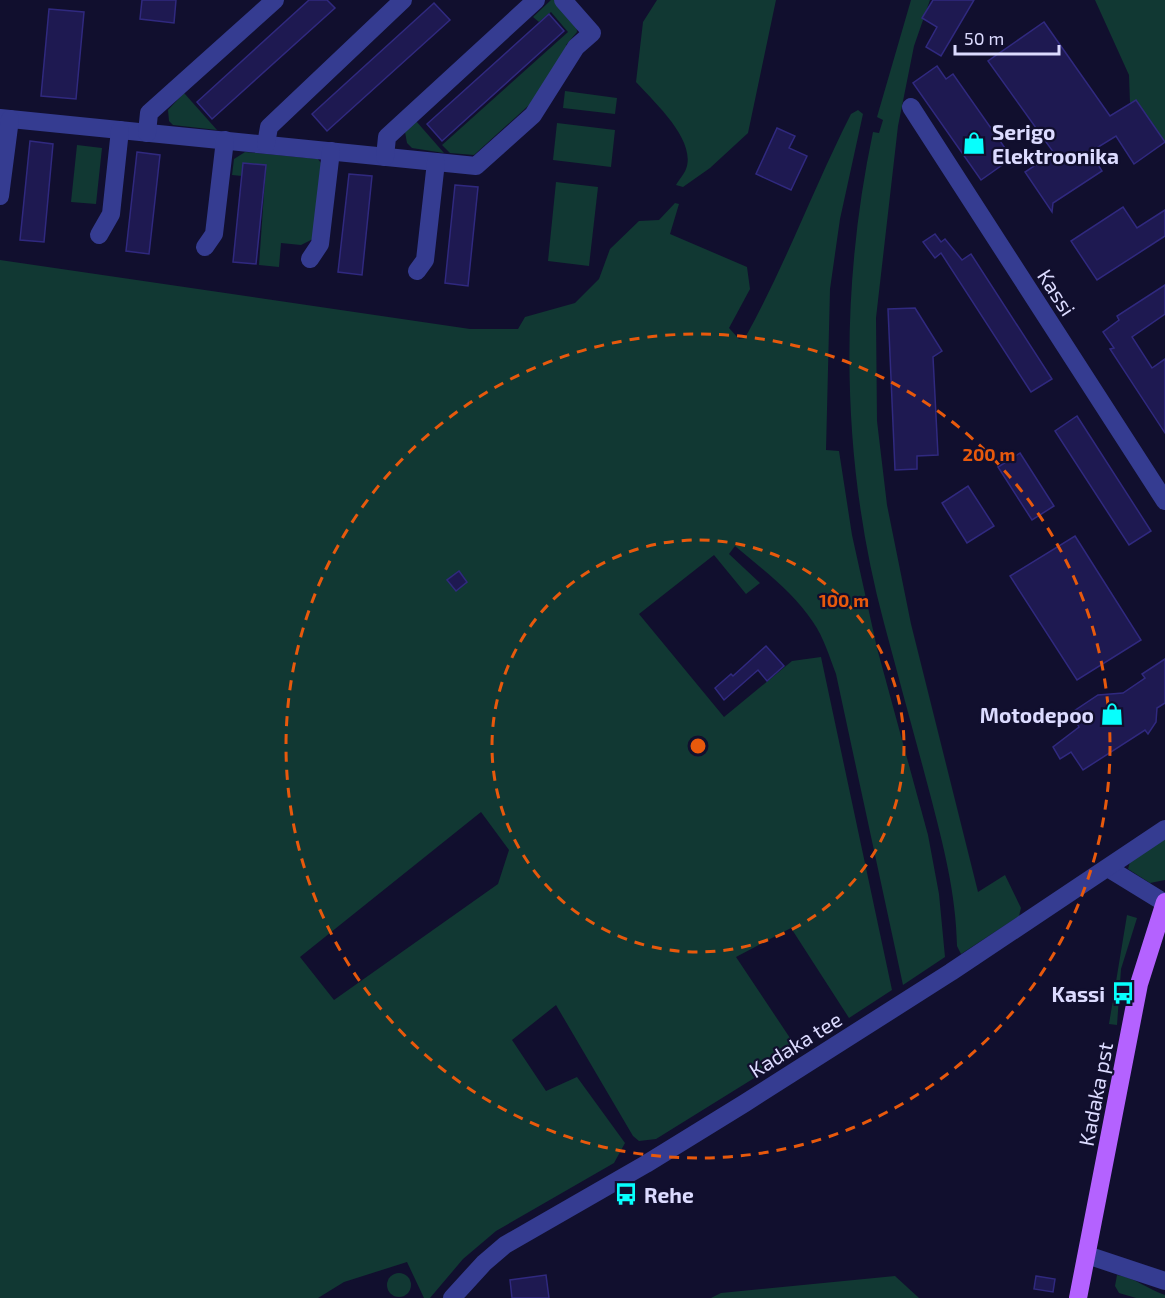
<svg xmlns="http://www.w3.org/2000/svg" width="1165" height="1298" font-family="'Exo 2',sans-serif">
  <style>
    .green { fill: #113833; fill-rule: evenodd }
    .building { fill: #1e1951; stroke: #30297f; stroke-width: 1.5 }
    .lines { fill: none; stroke-linecap: round; stroke-linejoin: round }
    .minor { stroke: #353c91; stroke-width: 18 }
    .major { stroke: #b462ff; stroke-width: 18 }
    .ring { fill: none; stroke: #e8590c; stroke-width: 3; stroke-dasharray: 10 8 }
    .labels { text-anchor: middle; dominant-baseline: central; stroke-width: 4.5; stroke-linejoin: round; paint-order: stroke }
    .poi-label { font-size: 21px; font-weight: bold; fill: #dcdbff; stroke: #110f2e; text-anchor: start }
    .street-label { font-size: 21px; fill: #dcdbff; stroke: #110f2e }
    .centre { fill: #e8590c; stroke: #110f2e; stroke-width: 3 }
    .ring-label { font-size: 18px; text-anchor: middle; font-weight: bold; fill: #e8590c; stroke: #110f2e; stroke-width: 4.5; stroke-linejoin: round; paint-order: stroke }
  </style>
  <rect width="100%" height="100%" fill="#110f2e"/>
  <g class="green">
    <path d="M 551,0 L 555,0 L 576,22 L 577,32 L 566,45 L 570,50 L 539,96 L 474,155 L 450,153 L 442,145 L 568,32 L 551,12 L 539,22 L 533,17 Z"/>
    <path d="M 657,0 L 776,0 L 748,133 L 710,168 L 683,187 L 676,185 C 679,180 684,174 686,169 C 697,140 653,101 636,82 L 643,22 Z"/>
    <path d="M 911,0 L 930,0 L 914,46 L 898,126 L 876,318 L 877,421 L 887,505 L 911,624 L 978,892 L 1005,875 L 1021,908 L 1019,916 L 961,954 L 957,946 C 956,893 943,844 930,794 C 915,737 899,680 884,623 C 841,463 839,293 873,132 L 879,133 L 883,120 L 877,117 Z"/>
    <path d="M 1095,0 L 1165,0 L 1165,142 L 1136,100 L 1130,103 L 1129,75 Z"/>
    <path d="M 565,91 L 617,98 L 615,114 L 563,108 Z"/>
    <path d="M 184,93 L 217,130 L 173,125 L 169,121 L 168,110 Z"/>
    <path d="M 858,110 L 863,114 L 840,219 L 830,289 L 826,450 L 839,451 L 852,535 L 877,648 L 928,835 L 939,894 L 945,957 L 903,985 L 836,674 C 829,656 824,638 813,622 C 793,592 762,569 735,546 L 729,554 L 760,583 L 746,594 L 714,555 L 639,614 L 724,717 L 792,661 L 821,657 L 892,990 L 849,1018 L 791,928 L 736,957 L 798,1050 L 796,1052 L 656,1139 L 639,1141 L 633,1136 L 556,1005 L 512,1040 L 546,1091 L 577,1077 L 625,1143 L 614,1163 L 496,1231 L 463,1259 L 430,1298 L 424,1298 L 407,1262 L 344,1282 L 318,1298 L 0,1298 L 0,260 L 470,329 L 518,329 L 525,317 L 575,303 L 599,279 L 610,249 L 639,221 L 659,220 L 675,203 L 679,204 L 670,234 L 747,267 L 750,289 L 729,328 L 739,339 L 745,338 C 785,266 814,187 851,114 ZM 481,812 L 509,850 L 498,884 L 334,1000 L 300,957 Z"/>
    <path d="M 416,121 L 444,153 L 412,148 L 407,143 L 405,132 Z"/>
    <path d="M 557,123 L 615,130 L 611,167 L 553,160 Z"/>
    <path d="M 77,145 L 102,148 L 96,204 L 71,202 Z"/>
    <path d="M 245,152 L 318,159 L 321,163 L 313,239 L 301,245 L 281,243 L 279,267 L 259,265 L 266,165 L 243,163 L 242,176 L 232,175 L 234,159 Z"/>
    <path d="M 556,182 L 598,187 L 589,266 L 548,261 Z"/>
    <path d="M 1165,838 L 1165,880 L 1150,883 L 1128,869 L 1130,862 Z"/>
    <path d="M 1127,915 L 1137,918 L 1121,969 L 1117,1025 L 1109,1024 Z"/>
    <circle cx="399" cy="1285" r="12"/>
    <path d="M 1117,1275 C 1136,1278 1147,1289 1165,1295 L 1165,1298 L 1136,1298 L 1119,1293 L 1115,1286 Z"/>
    <path d="M 895,1276 L 919,1298 L 711,1298 L 721,1293 Z"/>
  </g>
  <g class="building">
    <path d="M 142,0 L 176,0 L 174,23 L 140,19 Z"/>
    <path d="M 309,0 L 327,0 L 335,8 L 212,119 L 197,102 Z"/>
    <path d="M 933,0 L 974,0 L 941,56 L 926,47 L 937,27 L 922,18 Z"/>
    <path d="M 434,3 L 450,20 L 327,131 L 312,114 Z"/>
    <path d="M 49,9 L 84,12 L 76,99 L 41,96 Z"/>
    <path d="M 549,14 L 564,31 L 442,141 L 427,124 Z"/>
    <path d="M 1044,22 L 1110,116 L 1136,100 L 1165,142 L 1134,164 L 1116,136 L 1090,152 L 1102,171 L 1053,203 L 1052,212 L 1025,172 L 1054,153 L 988,61 Z"/>
    <path d="M 937,66 L 946,79 L 953,74 L 1012,158 L 981,180 L 913,83 Z"/>
    <path d="M 777,128 L 795,136 L 789,148 L 807,156 L 791,190 L 756,174 Z"/>
    <path d="M 30,141 L 53,144 L 44,242 L 20,240 Z"/>
    <path d="M 137,152 L 160,155 L 149,254 L 126,251 Z"/>
    <path d="M 243,163 L 266,165 L 256,264 L 233,262 Z"/>
    <path d="M 349,174 L 372,176 L 362,275 L 338,272 Z"/>
    <path d="M 455,185 L 478,187 L 468,286 L 445,283 Z"/>
    <path d="M 1123,207 L 1137,228 L 1165,210 L 1165,236 L 1097,280 L 1071,241 Z"/>
    <path d="M 935,234 L 941,242 L 945,239 L 962,260 L 971,254 L 1052,379 L 1031,392 L 941,253 L 935,258 L 923,242 Z"/>
    <path d="M 1165,285 L 1165,314 L 1132,337 L 1152,368 L 1165,359 L 1165,433 L 1110,349 L 1114,348 L 1103,332 L 1119,320 L 1117,316 Z"/>
    <path d="M 915,308 L 942,351 L 933,357 L 938,455 L 917,456 L 917,469 L 895,470 L 888,309 Z"/>
    <path d="M 1077,416 L 1151,531 L 1129,545 L 1055,431 Z"/>
    <path d="M 1020,453 L 1054,506 L 1032,520 L 998,467 Z"/>
    <path d="M 968,486 L 994,526 L 967,543 L 942,503 Z"/>
    <path d="M 1075,536 L 1141,640 L 1077,680 L 1010,576 Z"/>
    <path d="M 459,571 L 467,582 L 456,591 L 447,580 Z"/>
    <path d="M 766,646 L 784,666 L 767,681 L 758,670 L 724,700 L 715,688 L 731,674 L 733,676 Z"/>
    <path d="M 1165,659 L 1165,703 L 1157,708 L 1156,722 L 1148,734 L 1145,730 L 1083,770 L 1071,752 L 1060,759 L 1053,747 L 1079,727 L 1071,713 L 1098,695 L 1123,693 L 1145,678 L 1142,674 Z"/>
    <path d="M 546,1275 L 549,1298 L 512,1298 L 510,1280 Z"/>
    <path d="M 1036,1276 L 1055,1279 L 1053,1292 L 1034,1289 Z"/>
  </g>
  <g class="lines">
    <g class="minor">
      <path d="M 911,107 L 1165,501"/>
      <path d="M 0,118 L 476,166 L 533,115 L 576,47 L 592,33 L 563,0"/>
      <path d="M 147,133 L 149,113 L 275,0"/>
      <path d="M 266,144 L 269,127 L 403,0"/>
      <path d="M 385,157 L 387,137 L 536,0"/>
      <path d="M 0,196 L 10,119"/>
      <path d="M 99,235 L 111,214 L 120,130"/>
      <path d="M 205,247 L 214,234 L 225,140"/>
      <path d="M 310,259 L 320,244 L 331,151"/>
      <path d="M 417,271 L 425,260 L 436,162"/>
      <path d="M 1108,868 L 1165,903"/>
      <path d="M 1087,1255 L 1165,1281"/>
      <path d="M 452,1298 L 484,1263 L 505,1245 L 646,1164 L 745,1103 L 951,972 L 1165,829"/>
    </g>
    <path class="major" d="M 1078,1298 L 1139,984 L 1165,902"/>
  </g>
  <g class="ring">
    <circle cx="698" cy="746" r="206"/>
    <circle cx="698" cy="746" r="412"/>
  </g>
  <defs>
    <g id="shop-bare" transform="scale(1.8)"><path d="M-5-2.5h2.3a2.7 3.5 0 0 1 5.4 0H5L5.5 6h-11ZM-1.5-2.5h3a1.5 2.3 0 0 0-3 0Z" fill="#07fffd" stroke="#110f2e" stroke-width="2.5" paint-order="stroke"/></g>
    <g id="bus-bare" transform="scale(1.8)"><path d="M-5-6H5V4H4V6H2V4H-2V6H-4V4H-5ZM-3.5-4V0h7V-4ZM-3.5 1.2v1.5H-2V1.2ZM2 1.2v1.5H3.5V1.2Z" fill="#07fffd" stroke="#110f2e" stroke-width="2.5" paint-order="stroke"/></g>
  </defs>
  <g fill-rule="evenodd">
    <use href="#shop-bare" x="974" y="143"/>
    <use href="#shop-bare" x="1112" y="714"/>
    <use href="#bus-bare" x="1123" y="993"/>
    <use href="#bus-bare" x="626" y="1194"/>
  </g>
  <g class="labels">
    <g class="poi-label">
      <text x="992" y="131">Serigo<tspan x="992" dy="24">Elektroonika</tspan></text>
      <text x="1094" y="714" text-anchor="end">Motodepoo</text>
      <text x="1105" y="993" text-anchor="end">Kassi</text>
      <text x="644" y="1194">Rehe</text>
    </g>
    <g class="street-label">
      <text transform="translate(1057 292) rotate(57)">Kassi</text>
      <text transform="translate(795 1044) rotate(-32)">Kadaka tee</text>
      <text transform="translate(1095 1094) rotate(-79)">Kadaka pst</text>
    </g>
  </g>
  <circle cx="698" cy="746" r="9" class="centre"/>
  <g class="ring-label">
    <text x="989" y="461">200 m</text>
    <text x="844" y="607">100 m</text>
  </g>
  <path d="M955 45v9h104v-9" fill="none" stroke="#dcdbff" stroke-width="3"/>
  <text x="964" y="45" font-size="18" fill="#dcdbff" stroke="#110f2e" stroke-width="4.5" paint-order="stroke">50 m</text>
</svg>
